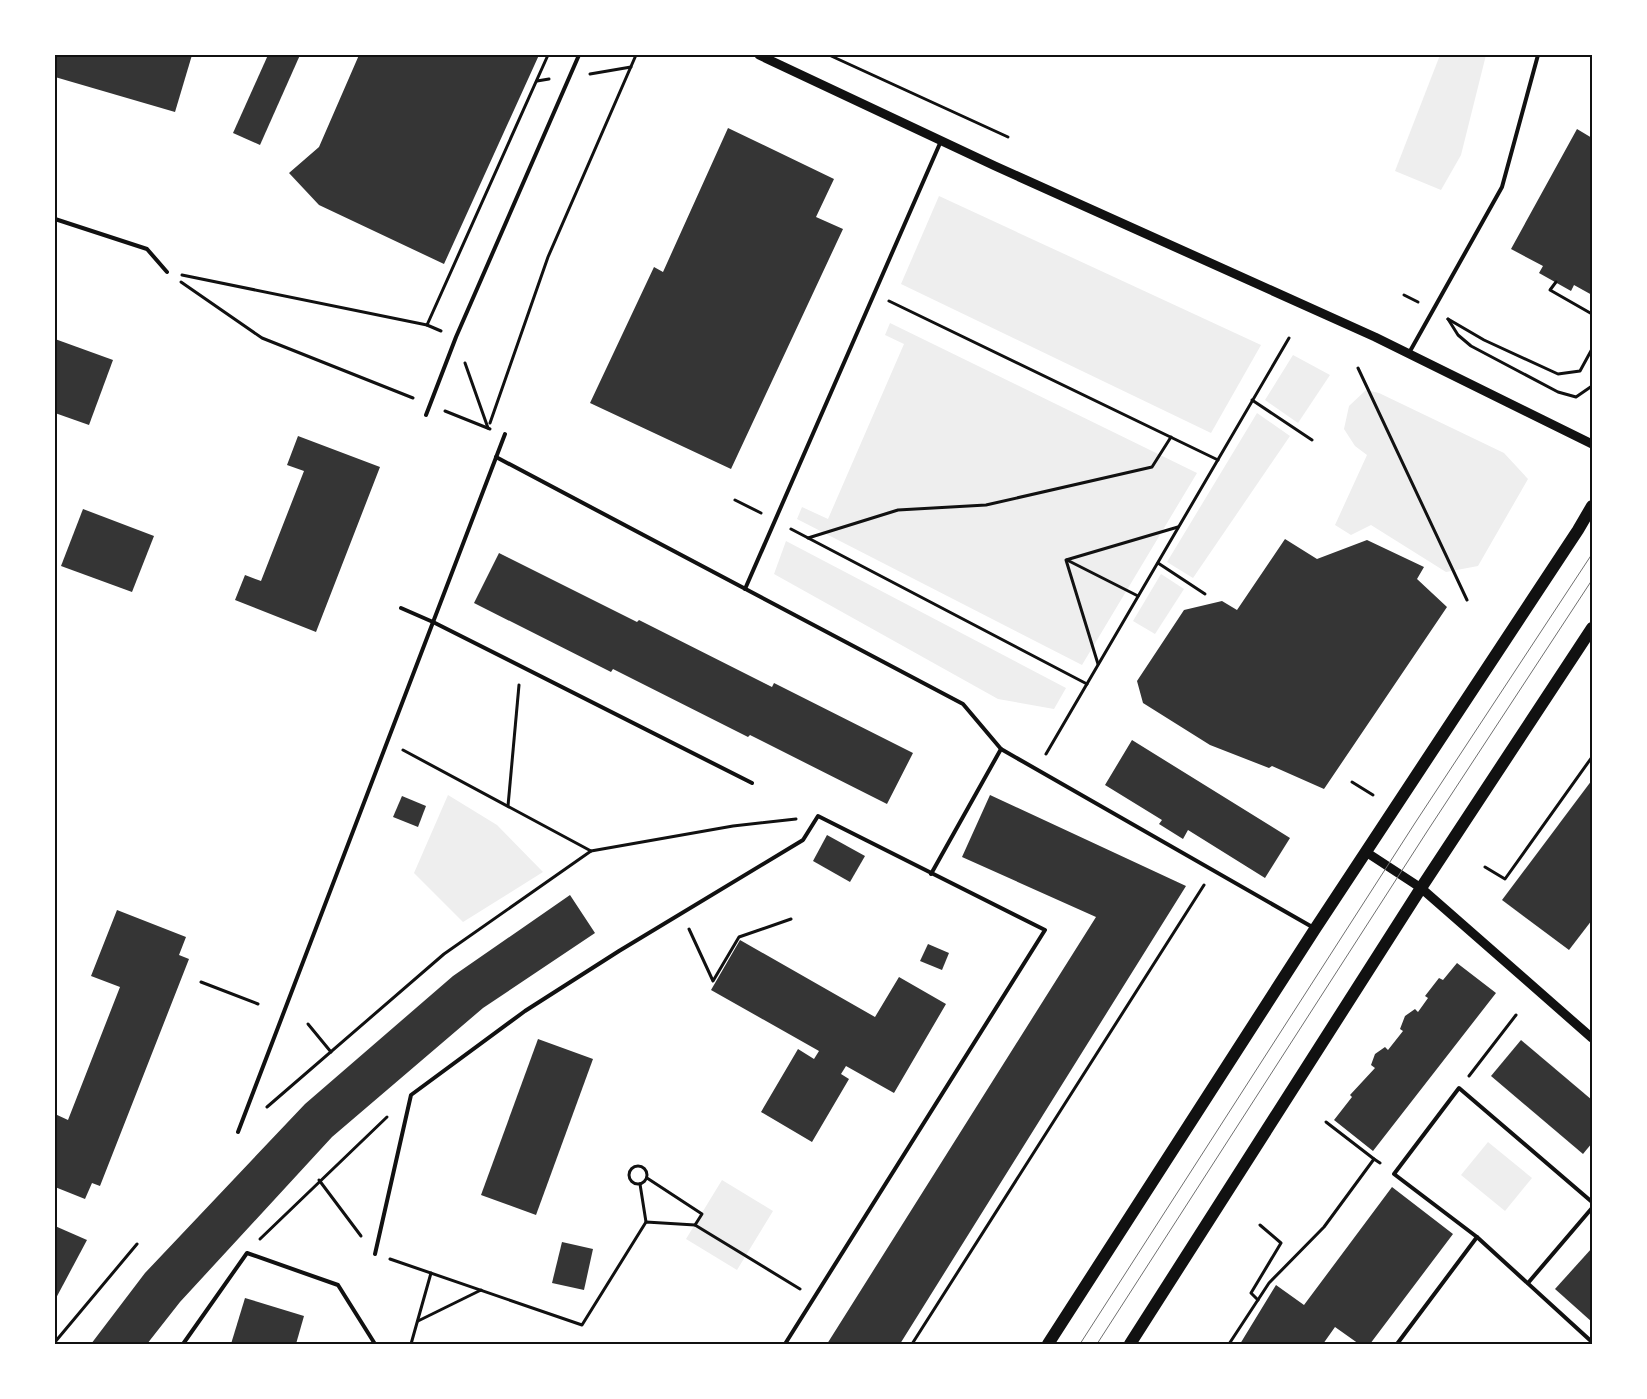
<svg xmlns="http://www.w3.org/2000/svg" width="1647" height="1399" font-family="'DM Sans',sans-serif">
  <style>
    .green { fill: #eee }
    .building { fill: #353535 }
    .lines { fill: none; stroke-linecap: round; stroke-linejoin: round }
    .path { stroke: #111; stroke-width: 3 }
    .service { stroke: #111; stroke-width: 4 }
    .tertiary { stroke: #111; stroke-width: 9 }
    .primary { stroke: #111; stroke-width: 12 }
    .tram { stroke: #707070; stroke-width: 1 }
    .neatline { fill: none; stroke: #111; stroke-width: 2 }
  </style>
  <rect width="100%" height="100%" fill="#fff"/>
  <g class="green">
    <path d="M 1440,55 L 1486,55 L 1461,155 L 1441,190 L 1395,171 Z"/>
    <path d="M 939,196 L 1261,345 L 1211,433 L 901,284 Z"/>
    <path d="M 890,323 L 1197,473 L 1082,665 L 797,519 L 802,507 L 828,519 L 904,344 L 885,335 Z"/>
    <path d="M 1293,355 L 1330,375 L 1298,423 L 1265,400 Z"/>
    <path d="M 1366,390 L 1379,393 L 1504,453 L 1528,479 L 1478,566 L 1446,572 L 1371,525 L 1351,535 L 1335,525 L 1367,455 L 1355,446 L 1344,429 L 1349,406 Z"/>
    <path d="M 1257,413 L 1290,436 L 1193,578 L 1167,562 Z"/>
    <path d="M 786,541 L 1066,688 L 1054,709 L 998,699 L 774,574 Z"/>
    <path d="M 1161,574 L 1184,589 L 1155,634 L 1133,621 Z"/>
    <path d="M 448,795 L 497,825 L 543,872 L 463,922 L 414,873 Z"/>
    <path d="M 1488,1142 L 1532,1178 L 1505,1211 L 1461,1175 Z"/>
    <path d="M 722,1180 L 773,1211 L 737,1270 L 686,1239 Z"/>
  </g>
  <g class="building">
    <path d="M 55,55 L 192,55 L 175,112 L 55,77 Z"/>
    <path d="M 268,55 L 300,55 L 260,145 L 233,133 Z"/>
    <path d="M 359,55 L 539,55 L 444,264 L 319,205 L 289,173 L 319,147 Z"/>
    <path d="M 728,128 L 834,179 L 816,217 L 843,229 L 731,469 L 590,403 L 654,267 L 663,272 Z"/>
    <path d="M 1577,129 L 1592,138 L 1592,295 L 1574,285 L 1571,291 L 1539,273 L 1543,266 L 1511,249 Z"/>
    <path d="M 55,339 L 113,360 L 89,425 L 55,413 Z"/>
    <path d="M 298,436 L 380,467 L 316,632 L 235,600 L 245,575 L 261,581 L 304,471 L 287,465 Z"/>
    <path d="M 83,509 L 154,536 L 132,592 L 61,566 Z"/>
    <path d="M 1285,539 L 1317,559 L 1367,540 L 1424,567 L 1417,579 L 1447,607 L 1324,789 L 1272,766 L 1269,768 L 1210,745 L 1143,703 L 1137,681 L 1184,610 L 1222,601 L 1237,610 Z"/>
    <path d="M 499,553 L 637,622 L 639,620 L 772,687 L 774,683 L 913,753 L 887,804 L 750,735 L 748,737 L 613,669 L 611,672 L 474,603 Z"/>
    <path d="M 1132,740 L 1290,838 L 1265,878 L 1188,830 L 1183,839 L 1159,824 L 1162,820 L 1105,785 Z"/>
    <path d="M 1592,780 L 1592,920 L 1569,950 L 1502,900 Z"/>
    <path d="M 990,795 L 1186,886 L 900,1344 L 827,1344 L 1096,917 L 962,857 Z"/>
    <path d="M 402,796 L 426,806 L 418,827 L 393,817 Z"/>
    <path d="M 827,835 L 865,856 L 850,882 L 813,861 Z"/>
    <path d="M 570,895 L 595,933 L 483,1008 L 332,1137 L 180,1302 L 147,1344 L 91,1344 L 145,1273 L 305,1104 L 453,976 Z"/>
    <path d="M 117,910 L 186,937 L 179,955 L 189,959 L 100,1186 L 92,1183 L 85,1199 L 55,1187 L 55,1114 L 68,1120 L 120,987 L 91,976 Z"/>
    <path d="M 740,940 L 875,1017 L 899,977 L 946,1004 L 894,1093 L 846,1066 L 841,1074 L 849,1079 L 812,1142 L 761,1112 L 798,1049 L 814,1059 L 819,1051 L 711,990 Z"/>
    <path d="M 928,944 L 949,953 L 942,970 L 920,961 Z"/>
    <path d="M 1457,963 L 1496,993 L 1373,1151 L 1334,1120 L 1352,1097 L 1350,1095 L 1375,1068 L 1371,1065 L 1375,1054 L 1385,1047 L 1388,1050 L 1403,1031 L 1400,1029 L 1405,1016 L 1415,1009 L 1418,1012 L 1428,998 L 1425,996 L 1439,978 L 1443,980 Z"/>
    <path d="M 538,1039 L 593,1059 L 536,1215 L 481,1195 Z"/>
    <path d="M 1521,1040 L 1592,1100 L 1592,1143 L 1583,1154 L 1491,1076 Z"/>
    <path d="M 1392,1187 L 1453,1234 L 1370,1344 L 1359,1344 L 1335,1327 L 1323,1344 L 1240,1344 L 1276,1285 L 1304,1305 Z"/>
    <path d="M 55,1226 L 87,1240 L 55,1300 Z"/>
    <path d="M 562,1242 L 593,1249 L 584,1290 L 552,1283 Z"/>
    <path d="M 1592,1248 L 1592,1322 L 1555,1289 Z"/>
    <path d="M 245,1298 L 304,1316 L 296,1344 L 231,1344 Z"/>
  </g>
  <g class="lines">
    <g class="path">
      <path d="M 829,55 L 1008,137"/>
      <path d="M 590,74 L 631,67"/>
      <path d="M 537,81 L 549,79"/>
      <path d="M 182,275 L 427,325 L 548,55"/>
      <path d="M 181,282 L 262,338 L 413,398"/>
      <path d="M 1556,282 L 1550,290 L 1592,314"/>
      <path d="M 1404,295 L 1418,302"/>
      <path d="M 889,301 L 1218,460"/>
      <path d="M 1448,319 L 1458,335 L 1471,346 L 1558,392 L 1576,397 L 1592,386"/>
      <path d="M 1448,319 L 1484,340 L 1558,374 L 1580,371 L 1592,349"/>
      <path d="M 427,325 L 441,331"/>
      <path d="M 465,363 L 488,428"/>
      <path d="M 1358,368 L 1467,600"/>
      <path d="M 1252,400 L 1312,440"/>
      <path d="M 445,411 L 490,429"/>
      <path d="M 490,423 L 548,257 L 636,55"/>
      <path d="M 735,500 L 761,513"/>
      <path d="M 791,529 L 1087,684"/>
      <path d="M 808,538 L 898,510 L 986,505 L 1152,467 L 1171,437"/>
      <path d="M 1067,560 L 1138,596"/>
      <path d="M 1158,563 L 1205,594"/>
      <path d="M 1098,664 L 1066,560 L 1178,527"/>
      <path d="M 403,750 L 591,851"/>
      <path d="M 1046,754 L 1289,338"/>
      <path d="M 1352,782 L 1373,795"/>
      <path d="M 508,806 L 519,685"/>
      <path d="M 1485,867 L 1505,879 L 1592,757"/>
      <path d="M 689,929 L 713,981 L 739,937 L 791,919"/>
      <path d="M 201,982 L 258,1004"/>
      <path d="M 308,1024 L 331,1052"/>
      <path d="M 1469,1076 L 1516,1015"/>
      <path d="M 267,1107 L 444,954 L 591,851 L 733,826 L 796,819"/>
      <path d="M 1326,1122 L 1374,1159"/>
      <circle cx="638" cy="1175" r="9"/>
      <path d="M 647,1178 L 702,1214 L 695,1225"/>
      <path d="M 319,1180 L 361,1236"/>
      <path d="M 640,1184 L 646,1222"/>
      <path d="M 260,1239 L 387,1117"/>
      <path d="M 390,1259 L 582,1325 L 646,1222 L 695,1225 L 800,1289"/>
      <path d="M 1258,1300 L 1251,1293 L 1281,1243 L 1260,1225"/>
      <path d="M 418,1321 L 481,1290"/>
      <path d="M 55,1342 L 137,1244"/>
      <path d="M 411,1344 L 431,1273"/>
      <path d="M 912,1344 L 1204,885"/>
      <path d="M 1229,1344 L 1269,1283 L 1324,1227 L 1374,1159 L 1380,1163"/>
    </g>
    <g class="service">
      <path d="M 55,219 L 147,249 L 167,272"/>
      <path d="M 1409,353 L 1502,187 L 1538,55"/>
      <path d="M 426,415 L 456,337 L 579,55"/>
      <path d="M 496,457 L 963,704 L 1001,749 L 1314,928"/>
      <path d="M 745,589 L 941,141"/>
      <path d="M 401,608 L 433,622 L 752,783"/>
      <path d="M 931,874 L 1001,749"/>
      <path d="M 238,1132 L 505,434"/>
      <path d="M 1592,1202 L 1459,1088 L 1394,1174 L 1477,1237 L 1592,1342"/>
      <path d="M 375,1254 L 411,1095 L 525,1011 L 619,951 L 803,840 L 818,816 L 1045,930 L 785,1344"/>
      <path d="M 1528,1283 L 1592,1208"/>
      <path d="M 183,1344 L 247,1253 L 338,1285 L 375,1344"/>
      <path d="M 1397,1344 L 1477,1237"/>
    </g>
    <g class="tertiary">
      <path d="M 759,55 L 995,166 L 1375,337 L 1592,444"/>
      <path d="M 1366,852 L 1421,888 L 1592,1038"/>
    </g>
    <g class="primary">
      <path d="M 1048,1344 L 1315,929 L 1578,530 L 1592,506"/>
      <path d="M 1130,1344 L 1421,888 L 1592,628"/>
    </g>
    <g class="tram">
      <path d="M 1080,1344 L 1415,823 L 1592,554"/>
      <path d="M 1097,1344 L 1428,830 L 1592,580"/>
    </g>
  </g>
  <rect width="1647" height="1399" fill="none" stroke="#ffffff" stroke-width="112"/>
  <rect x="56" y="56" width="1535" height="1287" class="neatline"/>
</svg>
